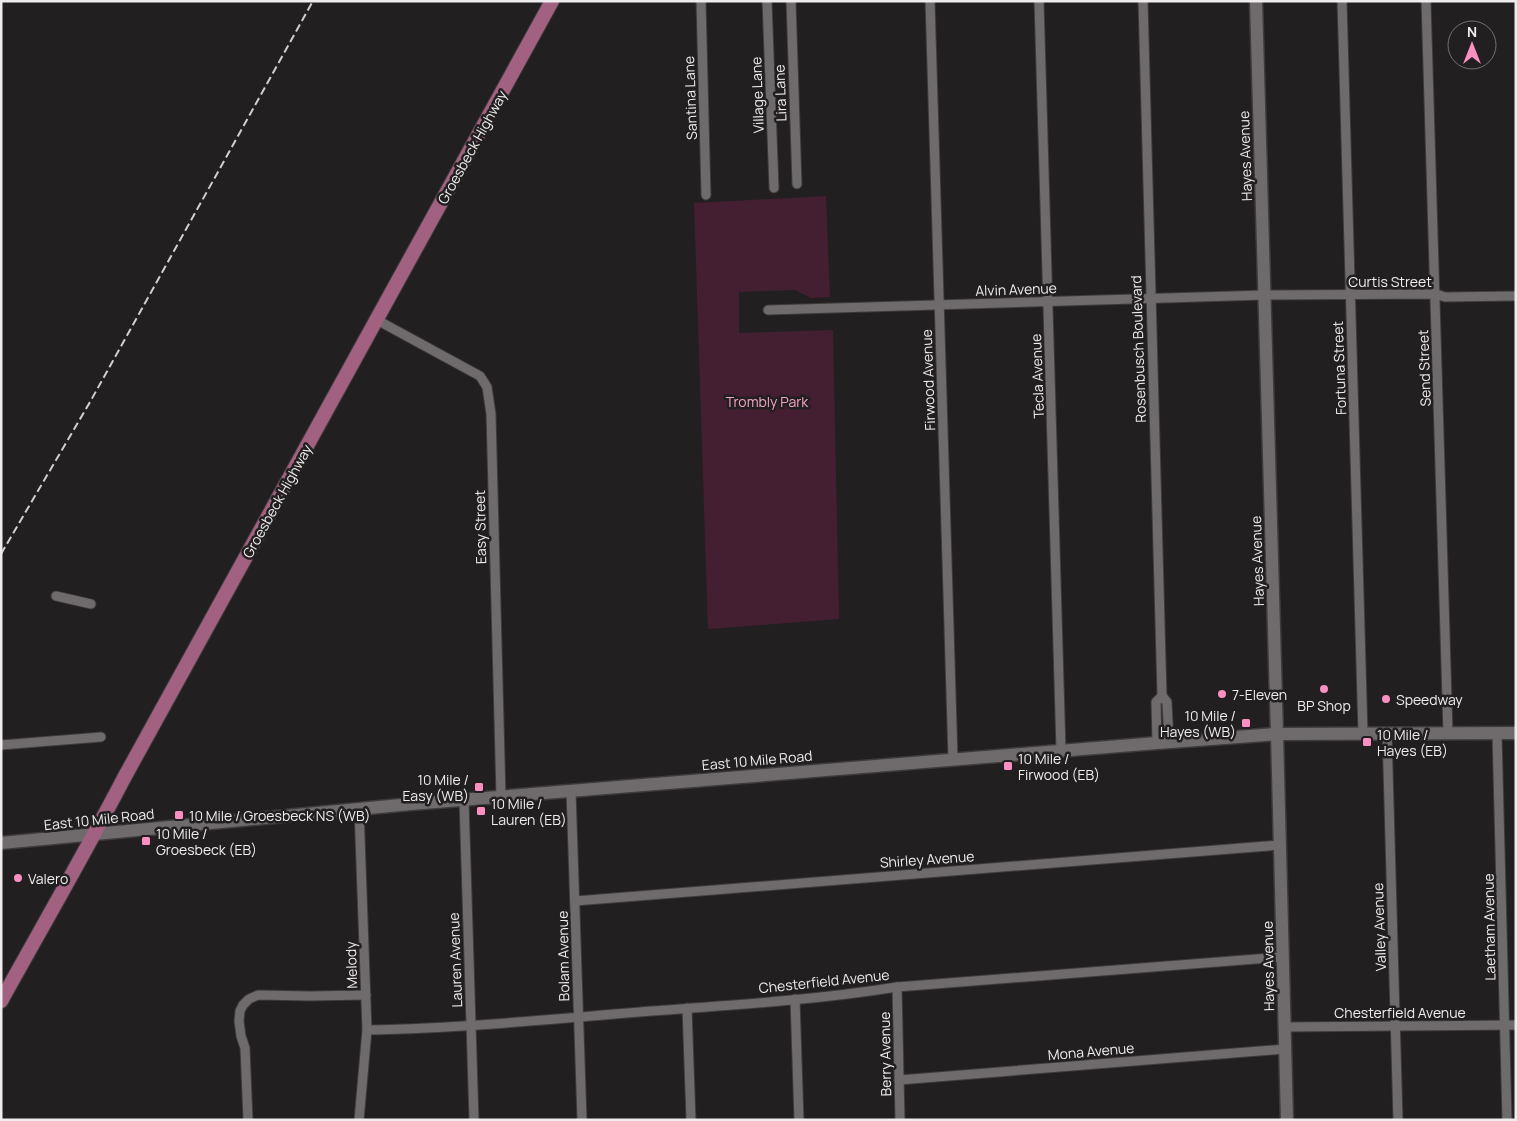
<svg xmlns="http://www.w3.org/2000/svg" width="1517" height="1121" font-family="Manrope,sans-serif">
  <style>
    .green { fill: #441f31 }
    .lines { fill: none; stroke-linecap: round; stroke-linejoin: round }
    .street-casing { stroke: #3e3b3c; stroke-width: 11 }
    .secondary-casing { stroke: #3e3b3c; stroke-width: 15 }
    .primary-casing { stroke: #3e3b3c; stroke-width: 16 }
    .street { stroke: #6f6b6d; stroke-width: 9 }
    .secondary { stroke: #6f6b6d; stroke-width: 12 }
    .primary { stroke: #a36181; stroke-width: 14 }
    .rail { stroke: #d1cecf; stroke-width: 2; stroke-dasharray: 8 4; stroke-linecap: butt }
    .poi-dot { fill: #fc8fc1; stroke: #221f20; stroke-width: 2 }
    .labels { text-anchor: middle; dominant-baseline: central; stroke-width: 5; stroke-linejoin: round; paint-order: stroke }
    .street-label { font-size: 14px; fill: #efeced; stroke: #221f20 }
    .park-label { font-size: 14px; fill: #f6a4c8; stroke: #221f20 }
    .poi-label { font-size: 14px; fill: #efeced; stroke: #221f20; text-anchor: start }
  </style>
  <rect width="100%" height="100%" fill="#221f20"/>
  <path class="green" d="M 826,196 L 830,297 L 811,298 L 795,290 L 739,292 L 739,333 L 833,330 L 839,619 L 708,629 L 694,203 Z"/>
  <g class="lines">
    <g class="street-casing">
      <g id="street">
        <path d="M 701,1 L 706,195"/>
        <path d="M 767,1 L 774,188"/>
        <path d="M 791,1 L 797,184"/>
        <path d="M 930,1 L 953,759"/>
        <path d="M 1039,1 L 1061,750"/>
        <path d="M 1143,1 L 1162,696"/>
        <path d="M 1342,1 L 1363,734"/>
        <path d="M 1426,1 L 1448,733"/>
        <path d="M 768,310 L 1265,295 L 1436,294 L 1445,297 L 1516,296"/>
        <path d="M 377,320 L 480,376 L 487,387 L 491,414 L 501,797"/>
        <path d="M 56,596 L 91,604"/>
        <path d="M 1387,733 L 1398,1120"/>
        <path d="M 1497,734 L 1507,1120"/>
        <path d="M 1157,743 L 1156,702 L 1162,696 L 1167,702 L 1169,742"/>
        <path d="M 1,745 L 101,737"/>
        <path d="M 571,791 L 582,1120"/>
        <path d="M 464,800 L 474,1120"/>
        <path d="M 575,901 L 1280,845"/>
        <path d="M 897,987 L 900,1120"/>
        <path d="M 795,999 L 799,1120"/>
        <path d="M 687,1008 L 691,1120"/>
        <path d="M 1284,1027 L 1516,1025"/>
        <path d="M 367,1030 C 462,1028 557,1019 651,1011 C 733,1005 816,1000 897,987 L 1282,957"/>
        <path d="M 899,1080 L 1285,1049"/>
        <path d="M 248,1120 L 245,1048 L 241,1036 L 239,1021 L 240,1011 L 243,1005 L 249,999 L 258,995 L 310,996 L 366,995"/>
        <path d="M 359,1120 L 367,1030 L 359,809"/>
      </g>
    </g>
    <g class="secondary-casing">
      <g id="secondary">
        <path d="M 1256,1 L 1277,734 L 1287,1120"/>
        <path d="M 1,843 L 411,804 L 1157,743 L 1277,734 L 1516,733"/>
      </g>
    </g>
    <g class="primary-casing">
      <path id="primary" d="M 1,1001 C 42,927 85,853 124,778 L 552,1"/>
    </g>
    <use href="#street" class="street"/>
    <use href="#secondary" class="secondary"/>
    <use href="#primary" class="primary"/>
    <path class="rail" d="M 1,554 L 90,402 L 313,1"/>
  </g>
  <g class="poi-dot">
    <circle cx="1324" cy="689" r="5"/>
    <circle cx="1222" cy="694" r="5"/>
    <circle cx="1386" cy="699" r="5"/>
    <rect x="1241" y="718" width="10" height="10" rx="2.5"/>
    <rect x="1362" y="737" width="10" height="10" rx="2.5"/>
    <rect x="1003" y="761" width="10" height="10" rx="2.5"/>
    <rect x="474" y="782" width="10" height="10" rx="2.5"/>
    <rect x="476" y="806" width="10" height="10" rx="2.5"/>
    <rect x="174" y="810" width="10" height="10" rx="2.5"/>
    <rect x="141" y="836" width="10" height="10" rx="2.5"/>
    <circle cx="18" cy="878" r="5"/>
  </g>
  <g class="labels">
    <g class="street-label">
      <text transform="translate(780 93) rotate(-92)">Lira Lane</text>
      <text transform="translate(757 95) rotate(-92)">Village Lane</text>
      <text transform="translate(690 98) rotate(-92)">Santina Lane</text>
      <text transform="translate(472 147) rotate(-61)">Groesbeck Highway</text>
      <text transform="translate(1245 156) rotate(-92)">Hayes Avenue</text>
      <text x="1390" y="281">Curtis Street</text>
      <text transform="translate(1016 289) rotate(-2)">Alvin Avenue</text>
      <text transform="translate(1138 349) rotate(-92)">Rosenbusch Boulevard</text>
      <text transform="translate(1339 368) rotate(-92)">Fortuna Street</text>
      <text transform="translate(1424 368) rotate(-92)">Send Street</text>
      <text transform="translate(1037 376) rotate(-92)">Tecla Avenue</text>
      <text transform="translate(928 380) rotate(-92)">Firwood Avenue</text>
      <text transform="translate(277 501) rotate(-61)">Groesbeck Highway</text>
      <text transform="translate(480 527) rotate(-91)">Easy Street</text>
      <text transform="translate(1257 561) rotate(-92)">Hayes Avenue</text>
      <text transform="translate(757 760) rotate(-5)">East 10 Mile Road</text>
      <text transform="translate(99 819) rotate(-6)">East 10 Mile Road</text>
      <text transform="translate(927 859) rotate(-4)">Shirley Avenue</text>
      <text transform="translate(1379 927) rotate(-92)">Valley Avenue</text>
      <text transform="translate(1489 927) rotate(-91)">Laetham Avenue</text>
      <text transform="translate(563 956) rotate(-91)">Bolam Avenue</text>
      <text transform="translate(455 960) rotate(-92)">Lauren Avenue</text>
      <text transform="translate(351 965) rotate(-92)">Melody</text>
      <text transform="translate(1268 966) rotate(-91)">Hayes Avenue</text>
      <text transform="translate(824 981) rotate(-6)">Chesterfield Avenue</text>
      <text x="1400" y="1012">Chesterfield Avenue</text>
      <text transform="translate(1091 1051) rotate(-5)">Mona Avenue</text>
      <text transform="translate(885 1054) rotate(-91)">Berry Avenue</text>
    </g>
    <g class="park-label">
      <text x="767" y="401">Trombly Park</text>
    </g>
    <g class="poi-label">
      <text x="1232" y="694">7-Eleven</text>
      <text x="1396" y="699">Speedway</text>
      <text x="1324" y="705" text-anchor="middle">BP Shop</text>
      <text x="1236" y="715" text-anchor="end">10 Mile /<tspan x="1236" dy="16">Hayes (WB)</tspan></text>
      <text x="1377" y="734">10 Mile /<tspan x="1377" dy="16">Hayes (EB)</tspan></text>
      <text x="1018" y="758">10 Mile /<tspan x="1018" dy="16">Firwood (EB)</tspan></text>
      <text x="469" y="779" text-anchor="end">10 Mile /<tspan x="469" dy="16">Easy (WB)</tspan></text>
      <text x="491" y="803">10 Mile /<tspan x="491" dy="16">Lauren (EB)</tspan></text>
      <text x="189" y="815">10 Mile / Groesbeck NS (WB)</text>
      <text x="156" y="833">10 Mile /<tspan x="156" dy="16">Groesbeck (EB)</tspan></text>
      <text x="28" y="878">Valero</text>
    </g>
  </g>
  <rect width="1517" height="1121" fill="none" stroke="#efeced" stroke-width="5"/>
  <g transform="translate(1472 45)"><circle r="24" fill="#221f20" stroke="#747172"/>
  <path d="M0-4L9 19L0 12L-9 19Z" fill="#fc8fc1"/>
  <text y="-8" font-size="14" font-weight="bold" text-anchor="middle" fill="#efeced">N</text>
  </g>
</svg>
